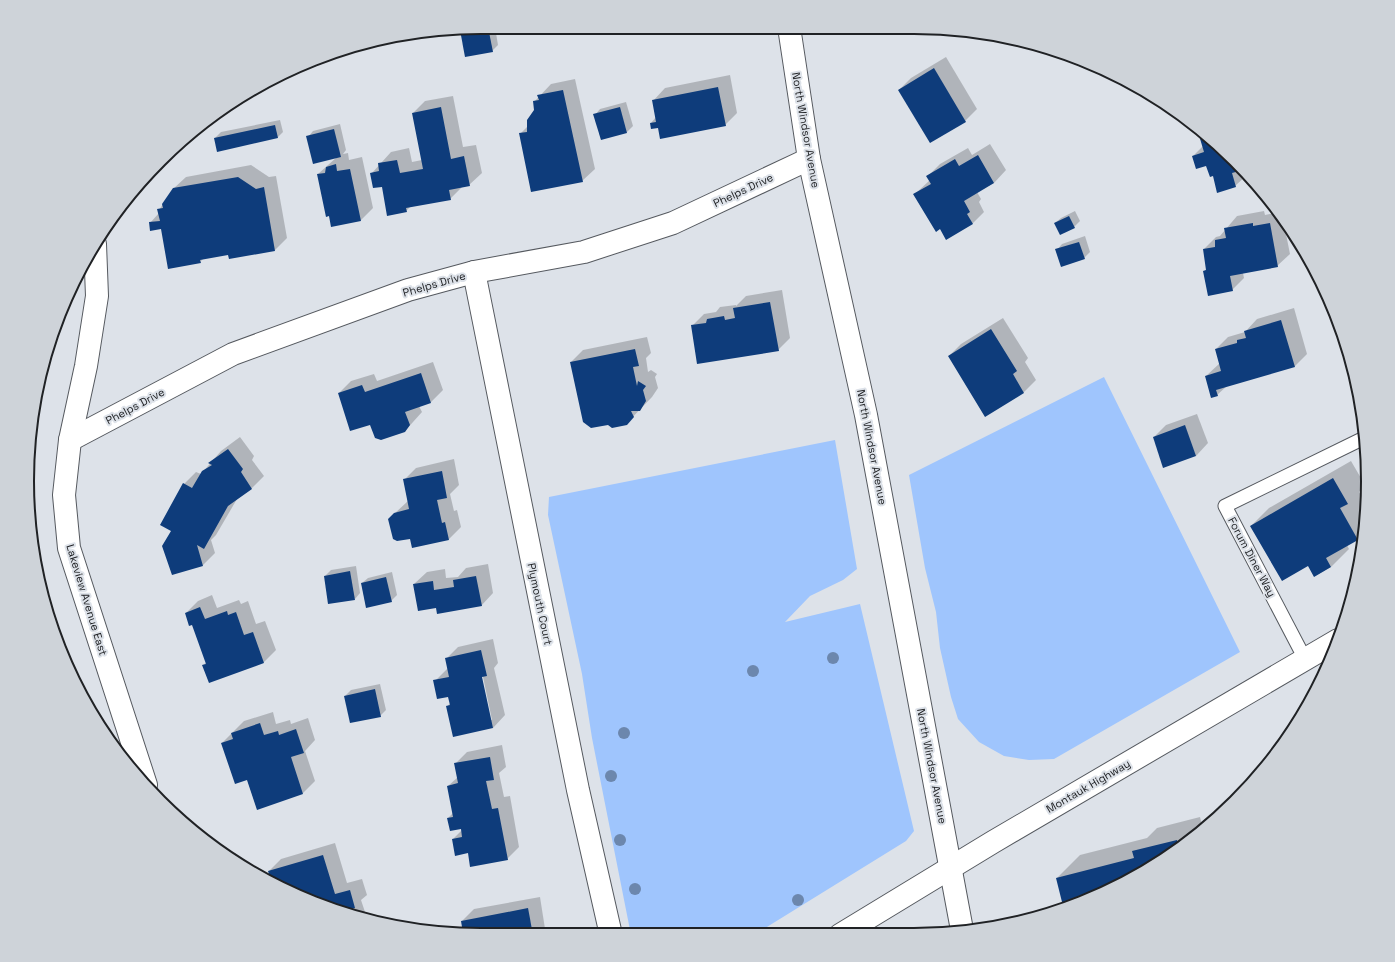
<svg xmlns="http://www.w3.org/2000/svg" width="1395" height="962" font-family="'Space Grotesk',sans-serif">
  <style>
    .green { fill: #9fc5fd }
    .shadow { fill: #0003; fill-rule: evenodd }
    .building { fill: #0e3c7b }
    .lines { fill: none; stroke-linecap: round; stroke-linejoin: round }
    .lane-casing { stroke: #55595f; stroke-width: 15 }
    .street-casing { stroke: #55595f; stroke-width: 24 }
    .primary-casing { stroke: #55595f; stroke-width: 24 }
    .lane { stroke: #fff; stroke-width: 13 }
    .street { stroke: #fff; stroke-width: 22 }
    .primary { stroke: #fff; stroke-width: 22 }
    .tree { fill: #6c87ad }
    .labels { text-anchor: middle; dominant-baseline: central; stroke-width: 4; stroke-linejoin: round; paint-order: stroke }
    .street-label { font-size: 11px; fill: #202225; stroke: #dde2e9 }
    .rim { fill: none; stroke: #202225; stroke-width: 2 }
  </style>
  <rect width="100%" height="100%" fill="#dde2e9"/>
  <g class="green">
    <path d="M 1104,377 L 1240,652 L 1054,759 L 1029,760 L 1004,756 L 979,742 L 958,719 L 951,697 L 940,648 L 936,612 L 925,568 L 909,475 Z"/>
    <path d="M 835,440 L 857,569 L 843,580 L 810,596 L 785,622 L 860,604 L 914,831 L 906,841 L 754,935 L 631,935 L 592,738 L 582,674 L 548,515 L 549,497 Z"/>
  </g>
  <g class="shadow">
    <path d="M 481,27 L 495,27 L 498,45 L 492,51 L 461,30 Z"/>
    <path d="M 946,57 L 977,109 L 965,121 L 899,90 L 911,78 Z"/>
    <path d="M 730,75 L 737,113 L 725,125 L 651,123 L 656,117 L 653,101 L 665,88 Z"/>
    <path d="M 575,79 L 595,169 L 582,181 L 520,134 L 528,126 L 536,110 L 534,102 L 551,84 Z"/>
    <path d="M 453,96 L 463,147 L 476,145 L 482,173 L 469,185 L 462,187 L 450,199 L 411,206 L 406,211 L 372,173 L 391,152 L 409,148 L 412,162 L 422,160 L 413,113 L 425,101 Z"/>
    <path d="M 626,102 L 633,126 L 627,132 L 601,139 L 595,115 L 600,109 Z"/>
    <path d="M 280,120 L 283,132 L 277,138 L 215,138 L 221,132 Z"/>
    <path d="M 340,124 L 346,150 L 343,154 L 348,153 L 349,160 L 362,157 L 373,208 L 361,220 L 332,226 L 318,174 L 337,157 L 308,137 L 313,131 Z"/>
    <path d="M 1199,133 L 1235,160 L 1247,175 L 1235,186 L 1213,175 L 1207,165 L 1193,156 L 1203,146 Z"/>
    <path d="M 990,144 L 1006,170 L 994,183 L 977,192 L 981,199 L 979,202 L 984,212 L 972,224 L 941,228 L 915,194 L 930,180 L 928,176 L 940,164 L 968,148 L 972,155 Z"/>
    <path d="M 251,165 L 269,177 L 276,176 L 287,238 L 275,250 L 229,254 L 204,258 L 200,262 L 162,228 L 150,223 L 159,213 L 159,210 L 173,189 L 186,177 Z"/>
    <path d="M 1075,211 L 1080,221 L 1074,227 L 1055,223 L 1061,218 Z"/>
    <path d="M 1264,211 L 1265,215 L 1278,212 L 1283,219 L 1290,254 L 1277,266 L 1243,273 L 1244,278 L 1232,290 L 1205,271 L 1207,268 L 1204,249 L 1216,237 L 1220,236 L 1237,216 Z"/>
    <path d="M 1085,236 L 1090,252 L 1084,258 L 1057,250 L 1062,244 Z"/>
    <path d="M 782,290 L 790,338 L 778,350 L 692,326 L 704,314 L 716,312 L 720,307 L 736,305 L 736,306 L 746,296 Z"/>
    <path d="M 1294,308 L 1307,354 L 1295,366 L 1227,386 L 1217,395 L 1206,376 L 1220,363 L 1216,349 L 1228,337 L 1245,332 L 1257,319 Z"/>
    <path d="M 1003,318 L 1028,358 L 1025,362 L 1036,380 L 1024,392 L 985,416 L 949,356 L 961,344 Z"/>
    <path d="M 647,337 L 651,353 L 646,358 L 648,372 L 651,370 L 657,374 L 655,377 L 658,388 L 652,397 L 626,424 L 571,362 L 583,350 Z"/>
    <path d="M 433,362 L 443,390 L 431,402 L 419,406 L 422,412 L 404,432 L 371,424 L 339,393 L 351,381 L 374,374 L 377,381 Z"/>
    <path d="M 1197,414 L 1208,443 L 1196,456 L 1154,437 L 1166,425 Z"/>
    <path d="M 240,437 L 254,456 L 252,460 L 264,476 L 252,488 L 237,499 L 216,535 L 211,540 L 215,553 L 203,565 L 173,574 L 172,531 L 184,484 L 196,472 L 201,474 L 221,451 Z"/>
    <path d="M 454,459 L 459,485 L 450,494 L 454,511 L 457,510 L 461,527 L 449,539 L 413,547 L 411,538 L 394,514 L 408,501 L 404,480 L 416,468 Z"/>
    <path d="M 1351,461 L 1365,485 L 1359,492 L 1366,504 L 1363,534 L 1347,545 L 1349,549 L 1331,567 L 1315,576 L 1308,565 L 1251,526 L 1269,508 Z"/>
    <path d="M 488,564 L 493,593 L 481,606 L 437,607 L 414,584 L 427,572 L 445,569 L 446,578 L 458,577 L 466,568 Z"/>
    <path d="M 356,566 L 360,593 L 355,599 L 325,576 L 331,570 Z"/>
    <path d="M 392,572 L 397,595 L 391,601 L 362,583 L 368,578 Z"/>
    <path d="M 212,595 L 217,608 L 239,600 L 241,604 L 248,601 L 256,624 L 265,621 L 276,650 L 264,662 L 209,682 L 203,665 L 207,662 L 193,624 L 186,613 L 198,601 Z"/>
    <path d="M 493,639 L 498,663 L 494,668 L 505,715 L 493,728 L 447,707 L 450,703 L 449,696 L 435,681 L 448,668 L 446,659 L 458,647 ZM 482,672 L 492,720 L 490,720 L 480,673 Z"/>
    <path d="M 380,684 L 386,710 L 380,716 L 345,696 L 351,690 Z"/>
    <path d="M 273,712 L 276,724 L 290,720 L 291,724 L 308,718 L 315,740 L 305,751 L 315,781 L 303,793 L 257,808 L 247,779 L 222,743 L 244,721 Z"/>
    <path d="M 502,745 L 506,767 L 499,773 L 504,797 L 510,796 L 519,847 L 507,859 L 468,852 L 453,839 L 462,830 L 448,818 L 453,813 L 448,786 L 458,777 L 455,764 L 467,752 Z"/>
    <path d="M 1200,817 L 1202,825 L 1209,823 L 1166,858 L 1115,888 L 1064,905 L 1057,878 L 1080,855 L 1147,838 L 1157,828 Z"/>
    <path d="M 335,843 L 347,883 L 362,879 L 367,895 L 361,900 L 367,918 L 307,900 L 272,882 L 269,871 L 281,859 Z"/>
    <path d="M 540,897 L 546,935 L 464,933 L 462,921 L 474,909 Z"/>
  </g>
  <g class="building">
    <path d="M 488,27 L 493,52 L 465,57 L 460,30 Z"/>
    <path d="M 934,68 L 966,122 L 930,143 L 898,90 Z"/>
    <path d="M 718,87 L 726,126 L 660,139 L 658,128 L 651,129 L 650,123 L 656,122 L 652,100 Z"/>
    <path d="M 563,90 L 583,182 L 531,192 L 519,133 L 527,132 L 527,120 L 534,110 L 533,101 L 539,100 L 537,95 Z"/>
    <path d="M 441,107 L 451,159 L 464,156 L 470,186 L 449,190 L 451,200 L 406,208 L 407,212 L 387,216 L 382,187 L 373,188 L 370,173 L 379,171 L 378,163 L 397,160 L 400,173 L 423,169 L 412,113 Z"/>
    <path d="M 620,107 L 627,133 L 601,140 L 593,114 Z"/>
    <path d="M 275,125 L 278,138 L 217,152 L 214,138 Z"/>
    <path d="M 334,129 L 341,157 L 313,164 L 306,136 Z"/>
    <path d="M 1198,132 L 1235,160 L 1243,170 L 1232,173 L 1236,187 L 1217,193 L 1213,176 L 1210,177 L 1206,166 L 1196,169 L 1192,156 L 1204,152 Z"/>
    <path d="M 978,155 L 994,183 L 964,201 L 970,212 L 967,214 L 973,224 L 946,240 L 940,229 L 936,232 L 913,194 L 931,184 L 926,176 L 955,159 L 959,166 Z"/>
    <path d="M 336,164 L 337,171 L 350,169 L 361,221 L 331,227 L 329,216 L 326,217 L 317,174 L 325,173 L 326,167 Z"/>
    <path d="M 238,177 L 256,189 L 264,187 L 275,251 L 229,259 L 228,255 L 200,260 L 201,263 L 168,269 L 161,229 L 150,231 L 149,222 L 160,221 L 157,209 L 163,208 L 162,204 L 173,188 Z"/>
    <path d="M 1069,216 L 1075,228 L 1060,235 L 1054,223 Z"/>
    <path d="M 1253,223 L 1253,226 L 1270,223 L 1278,267 L 1230,276 L 1233,291 L 1208,296 L 1203,271 L 1206,270 L 1203,249 L 1215,247 L 1215,240 L 1226,238 L 1224,228 Z"/>
    <path d="M 1079,242 L 1085,259 L 1061,267 L 1055,249 Z"/>
    <path d="M 770,302 L 779,351 L 697,364 L 691,325 L 706,323 L 707,319 L 724,316 L 725,320 L 735,318 L 733,308 Z"/>
    <path d="M 1281,320 L 1295,367 L 1216,390 L 1218,396 L 1211,398 L 1205,376 L 1221,371 L 1215,349 L 1237,343 L 1237,340 L 1246,338 L 1244,331 Z"/>
    <path d="M 991,329 L 1017,371 L 1013,374 L 1024,393 L 985,417 L 948,356 Z"/>
    <path d="M 635,349 L 639,366 L 633,367 L 637,386 L 638,381 L 646,386 L 643,390 L 646,401 L 640,411 L 631,411 L 634,417 L 627,425 L 612,428 L 608,425 L 591,428 L 583,422 L 570,362 Z"/>
    <path d="M 421,373 L 431,403 L 405,412 L 410,425 L 405,432 L 381,440 L 375,438 L 370,425 L 350,431 L 338,393 L 362,385 L 365,392 Z"/>
    <path d="M 1185,425 L 1196,456 L 1163,468 L 1153,437 Z"/>
    <path d="M 228,449 L 243,469 L 241,472 L 252,489 L 228,506 L 204,549 L 197,545 L 203,566 L 172,575 L 162,546 L 171,531 L 160,525 L 183,483 L 192,488 L 202,471 L 212,465 L 208,463 Z"/>
    <path d="M 442,471 L 447,498 L 437,500 L 442,523 L 445,522 L 449,540 L 412,548 L 410,539 L 397,541 L 393,539 L 388,519 L 394,513 L 409,509 L 403,479 Z"/>
    <path d="M 1333,478 L 1348,504 L 1340,508 L 1358,540 L 1326,558 L 1331,567 L 1314,577 L 1308,566 L 1282,581 L 1250,526 Z"/>
    <path d="M 350,571 L 355,600 L 328,604 L 324,576 Z"/>
    <path d="M 476,576 L 482,606 L 437,614 L 436,608 L 418,611 L 413,584 L 433,581 L 434,590 L 454,587 L 453,580 Z"/>
    <path d="M 386,577 L 392,602 L 366,608 L 361,583 Z"/>
    <path d="M 200,607 L 205,619 L 227,611 L 228,615 L 236,612 L 244,635 L 253,632 L 264,663 L 209,683 L 202,665 L 206,664 L 192,625 L 189,626 L 185,613 Z"/>
    <path d="M 481,650 L 487,676 L 482,677 L 493,728 L 453,737 L 446,706 L 450,705 L 448,697 L 437,699 L 433,680 L 449,677 L 445,658 Z"/>
    <path d="M 375,689 L 381,717 L 350,723 L 344,696 Z"/>
    <path d="M 260,723 L 264,735 L 278,731 L 279,735 L 296,729 L 304,753 L 291,757 L 303,794 L 257,810 L 247,780 L 235,784 L 221,743 L 233,739 L 231,733 Z"/>
    <path d="M 490,757 L 494,780 L 486,781 L 492,809 L 498,808 L 508,860 L 470,867 L 468,853 L 455,856 L 452,839 L 462,837 L 461,829 L 450,831 L 447,818 L 453,817 L 447,786 L 458,783 L 454,763 Z"/>
    <path d="M 1177,840 L 1179,848 L 1166,858 L 1115,888 L 1063,906 L 1056,878 L 1134,858 L 1132,851 Z"/>
    <path d="M 323,855 L 335,894 L 350,890 L 355,908 L 349,910 L 350,913 L 307,900 L 271,881 L 268,871 Z"/>
    <path d="M 528,908 L 533,935 L 463,933 L 461,921 Z"/>
  </g>
  <g class="lines">
    <g class="lane-casing">
      <path id="lane" d="M 1305,659 L 1225,506 L 1364,438"/>
    </g>
    <g class="street-casing">
      <g id="street">
        <path d="M 789,27 L 809,159 L 866,415 L 962,930"/>
        <path d="M 95,244 L 97,296 L 86,366 L 70,440 L 64,495 L 69,548 L 146,785"/>
        <path d="M 474,272 L 578,790 L 611,935"/>
        <path d="M 70,440 L 233,354 L 408,290 L 474,272 L 584,252 L 673,223 L 809,159"/>
      </g>
    </g>
    <g class="primary-casing">
      <path id="primary" d="M 840,935 L 993,842 L 1338,640"/>
    </g>
    <use href="#lane" class="lane"/>
    <use href="#street" class="street"/>
    <use href="#primary" class="primary"/>
  </g>
  <g class="tree">
    <circle cx="833" cy="658" r="6"/>
    <circle cx="753" cy="671" r="6"/>
    <circle cx="624" cy="733" r="6"/>
    <circle cx="611" cy="776" r="6"/>
    <circle cx="620" cy="840" r="6"/>
    <circle cx="635" cy="889" r="6"/>
    <circle cx="798" cy="900" r="6"/>
  </g>
  <g class="labels">
    <g class="street-label">
      <text transform="translate(806 130) rotate(80)">North Windsor Avenue</text>
      <text transform="translate(743 190) rotate(-25)">Phelps Drive</text>
      <text transform="translate(434 284) rotate(-16)">Phelps Drive</text>
      <text transform="translate(135 406) rotate(-28)">Phelps Drive</text>
      <text transform="translate(872 447) rotate(79)">North Windsor Avenue</text>
      <text transform="translate(1252 557) rotate(62)">Forum Diner Way</text>
      <text transform="translate(87 600) rotate(73)">Lakeview Avenue East</text>
      <text transform="translate(540 604) rotate(78)">Plymouth Court</text>
      <text transform="translate(932 766) rotate(79)">North Windsor Avenue</text>
      <text transform="translate(1088 786) rotate(-30)">Montauk Highway</text>
    </g>
  </g>
  <path d="M0 0H1395V962H0ZM481 34H914A447 447 0 0 1 1361 481V481A447 447 0 0 1 914 928H481A447 447 0 0 1 34 481V481A447 447 0 0 1 481 34Z" fill="#ced3d9" fill-rule="evenodd"/>
  <path class="rim" d="M481 34H914A447 447 0 0 1 1361 481V481A447 447 0 0 1 914 928H481A447 447 0 0 1 34 481V481A447 447 0 0 1 481 34Z"/>
</svg>
